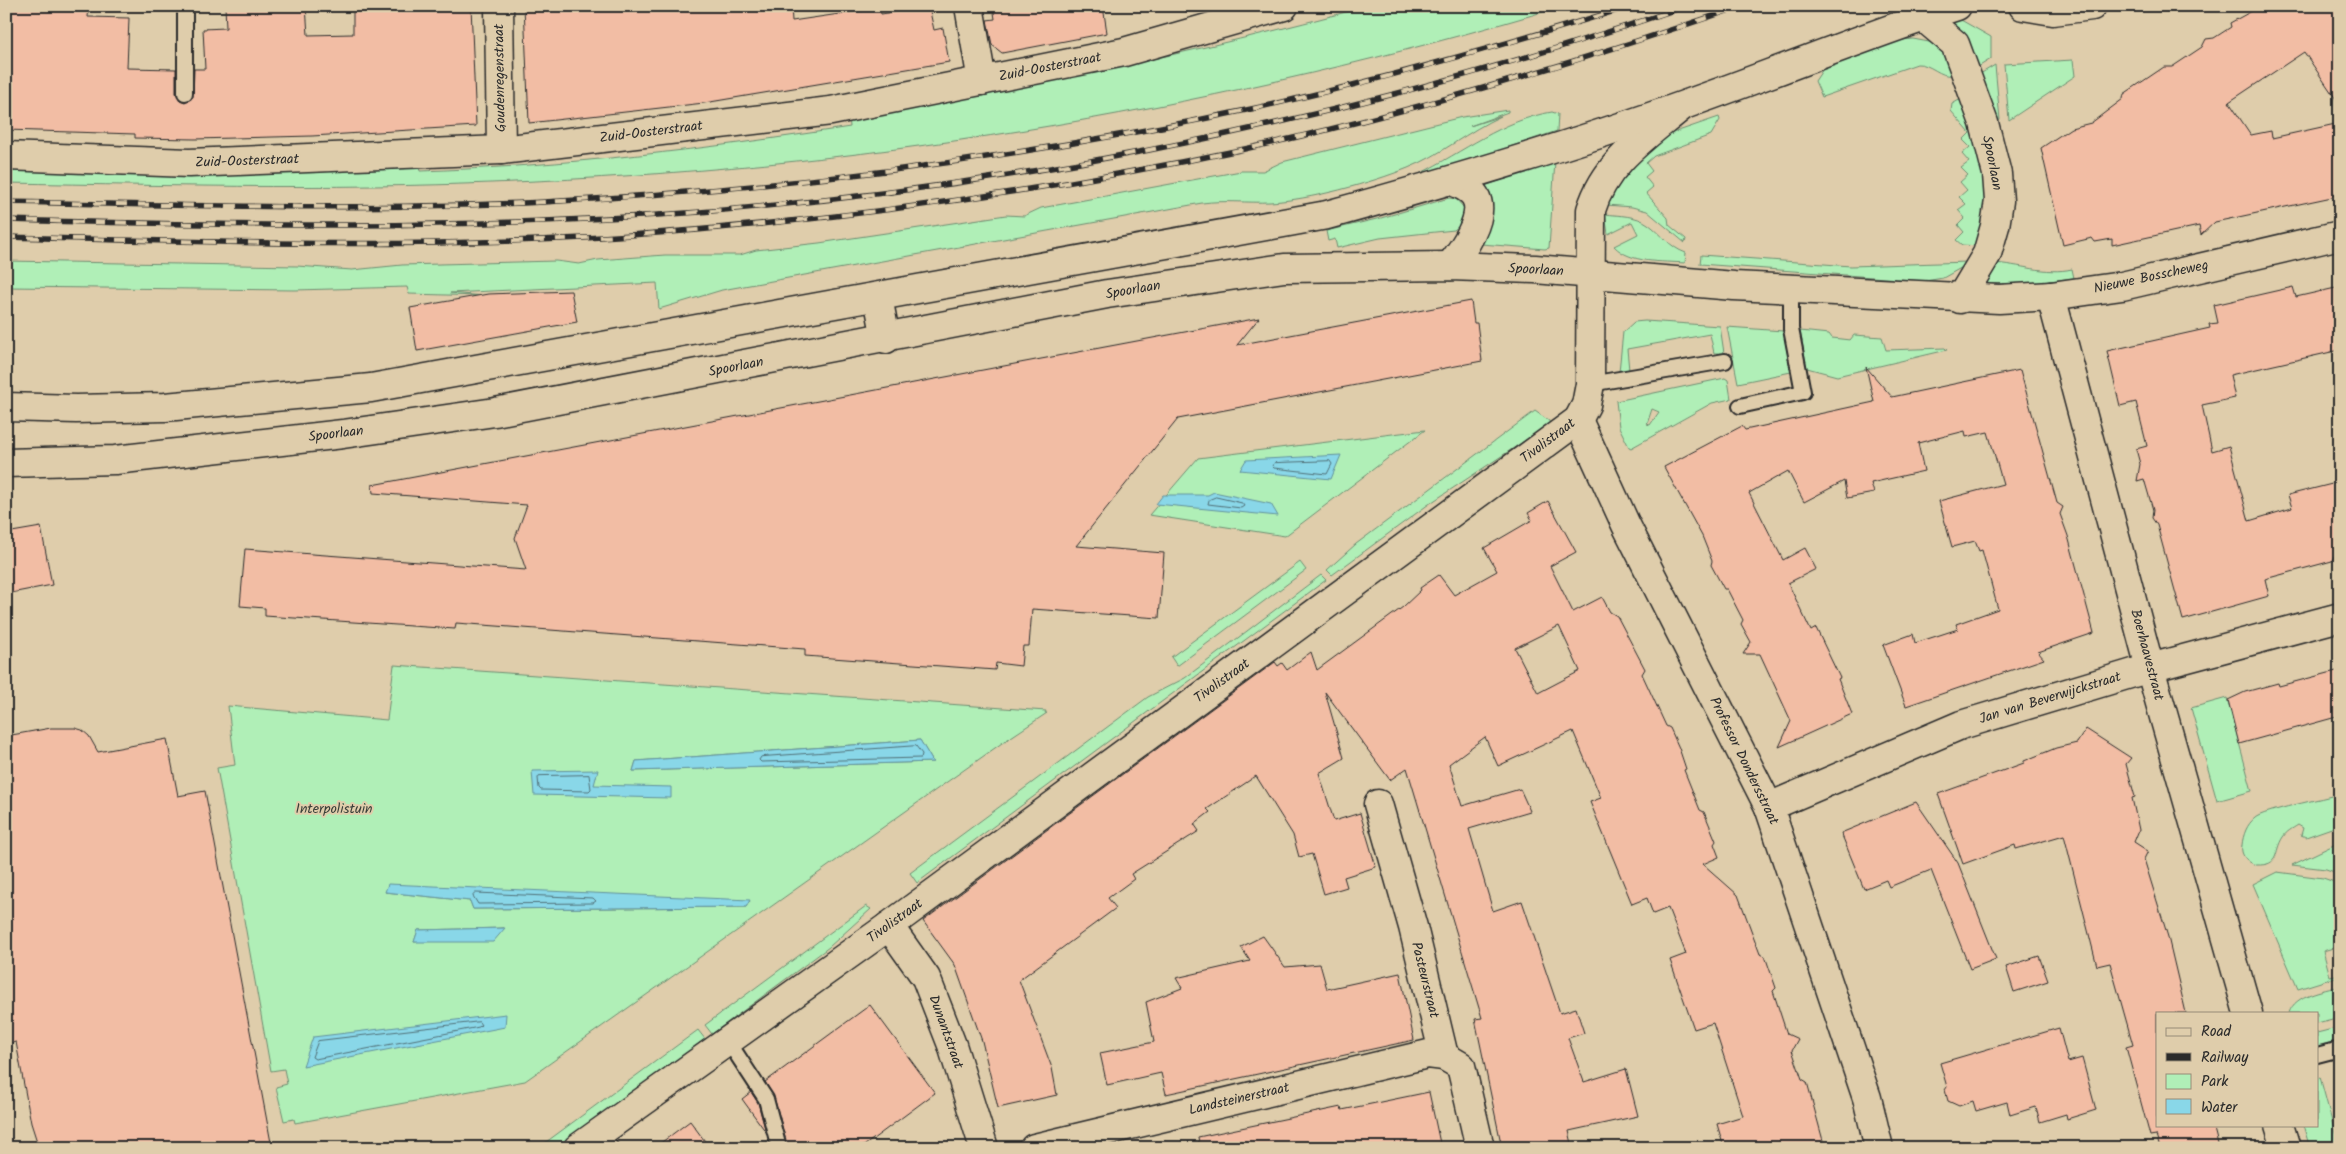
<svg xmlns="http://www.w3.org/2000/svg" width="2346" height="1154" font-family="Kalam,sans-serif">
  <style>
    .green { fill: #b0efb7; stroke: #6e8d71; fill-rule: evenodd }
    .water { fill: #89d7e8; stroke: #63929c }
    .lines { fill: none; stroke-linecap: round; stroke-linejoin: round }
    .shore { stroke: #517077; stroke-width: 1 }
    .building { fill: #f2bda4; stroke: #2b2b2b; fill-rule: evenodd }
    .lane-casing { stroke: #2b2b2b; stroke-width: 18 }
    .street-casing { stroke: #2b2b2b; stroke-width: 31 }
    .secondary-casing { stroke: #2b2b2b; stroke-width: 31 }
    .lane { stroke: #dfcdab; stroke-width: 14 }
    .street { stroke: #dfcdab; stroke-width: 28 }
    .secondary { stroke: #dfcdab; stroke-width: 28 }
    .rail-casing { stroke: #2b2b2b; stroke-width: 5.5 }
    .rail { stroke: #dfcdab; stroke-width: 4; stroke-dasharray: 11; stroke-linecap: butt }
    .labels { text-anchor: middle; dominant-baseline: central; stroke-width: 4; stroke-linejoin: round; paint-order: stroke }
    .street-label { font-size: 14px; fill: #2b2b2b; stroke: #dfcdab }
    .park-label { font-size: 14px; fill: #383f39; stroke: #dfcdab }
  </style>
  <rect width="100%" height="100%" fill="#dfcdab"/>
  <filter id="ink" filterUnits="userSpaceOnUse"><feTurbulence type="fractalNoise" baseFrequency=".02" numOctaves="2"/><feDisplacementMap in="SourceGraphic" scale="10" xChannelSelector="R" yChannelSelector="G"/><feConvolveMatrix kernelMatrix="1 2 1 2 8 2 1 2 1" color-interpolation-filters="sRGB"/></filter>
  <g filter="url(#ink)">
    <g class="green">
      <path d="M 1368,6 L 1563,6 C 1229,106 885,165 536,181 C 360,190 183,186 6,183 L 6,165 L 419,167 L 420,171 C 565,166 707,149 850,127 L 849,115 C 1024,88 1197,53 1368,6 Z"/>
      <path d="M 1961,20 L 1991,37 L 1991,59 L 1978,67 L 1951,24 L 1954,21 Z"/>
      <path d="M 1913,39 L 1929,42 L 1946,53 L 1952,75 C 1941,78 1930,63 1917,64 L 1822,97 L 1815,81 L 1825,66 L 1900,40 Z"/>
      <path d="M 2073,60 L 2075,76 L 2009,120 L 2004,64 Z"/>
      <path d="M 1995,65 L 2000,120 L 1992,122 L 1980,74 Z"/>
      <path d="M 1961,99 L 1964,100 L 1994,200 L 1979,246 L 1962,245 L 1956,240 L 1964,232 L 1958,225 L 1965,218 L 1958,210 L 1966,204 L 1959,197 L 1967,190 L 1960,182 L 1968,175 L 1961,168 L 1969,162 L 1962,154 L 1970,147 L 1963,140 L 1970,133 L 1951,111 L 1952,104 Z"/>
      <path d="M 1508,110 L 1508,112 L 1470,126 L 1501,116 C 1468,131 1441,155 1408,168 C 1371,183 1309,200 1270,202 C 1247,203 1225,200 1202,203 L 722,290 L 659,309 L 657,283 L 450,293 L 483,296 L 409,294 L 407,287 L 295,290 L 6,287 L 6,261 L 297,266 L 352,270 L 402,265 L 556,261 L 579,264 L 598,260 L 665,255 L 740,255 L 756,250 L 819,243 L 1006,215 L 1024,216 L 1041,208 L 1241,171 L 1263,171 L 1282,162 L 1462,117 Z"/>
      <path d="M 1552,112 L 1558,114 L 1557,131 L 1421,177 L 1419,174 C 1463,152 1502,120 1552,112 Z"/>
      <path d="M 1719,117 L 1720,120 L 1711,135 L 1654,156 L 1646,163 L 1652,171 L 1645,177 L 1653,187 L 1646,193 L 1668,218 L 1669,225 L 1686,239 L 1685,243 L 1647,211 L 1632,207 L 1606,205 L 1610,189 L 1658,138 Z"/>
      <path d="M 1555,161 L 1549,248 L 1545,249 L 1481,244 L 1482,187 Z"/>
      <path d="M 1449,198 L 1456,199 L 1465,209 L 1463,223 L 1454,230 L 1380,238 L 1337,248 L 1335,239 L 1328,241 L 1326,231 L 1381,218 Z"/>
      <path d="M 1605,214 C 1619,216 1636,215 1648,224 C 1662,234 1669,247 1686,253 L 1685,263 C 1662,261 1631,264 1614,246 L 1638,234 L 1632,222 L 1608,234 Z"/>
      <path d="M 1701,255 L 1851,266 L 1967,262 L 1966,265 L 1943,278 L 1925,281 L 1700,264 Z"/>
      <path d="M 1992,263 C 2019,264 2046,275 2072,269 L 2074,278 L 2033,283 L 1985,284 Z"/>
      <path d="M 1645,321 L 1720,326 L 1724,353 L 1714,353 L 1710,334 L 1627,349 L 1629,370 L 1619,372 L 1623,332 L 1634,322 Z"/>
      <path d="M 1727,327 L 1783,331 L 1791,372 L 1738,383 Z"/>
      <path d="M 1800,331 L 1829,334 L 1832,338 L 1850,340 L 1854,335 L 1882,337 L 1886,350 L 1945,348 L 1947,350 L 1837,376 L 1807,368 Z"/>
      <path d="M 1725,378 L 1728,380 L 1731,399 L 1712,403 L 1631,448 L 1629,447 L 1619,427 L 1616,401 ZM 1652,409 L 1659,412 L 1650,425 L 1647,424 Z"/>
      <path d="M 1535,411 L 1549,421 L 1550,424 L 1429,504 L 1332,575 L 1327,570 L 1356,544 Z"/>
      <path d="M 1425,430 L 1285,536 L 1149,515 L 1198,458 Z"/>
      <path d="M 1300,562 L 1306,570 L 1177,666 L 1171,657 Z"/>
      <path d="M 1321,575 L 1326,580 L 917,883 L 910,873 L 1148,697 L 1185,678 Z"/>
      <path d="M 394,665 L 1046,711 L 1045,713 L 1047,713 L 1002,743 L 525,1081 L 295,1123 L 294,1119 L 284,1121 L 276,1087 L 287,1084 L 284,1069 L 271,1071 L 217,768 L 235,765 L 228,706 L 387,720 ZM 920,740 L 933,762 L 633,771 L 636,761 ZM 385,892 L 750,901 L 746,907 L 473,909 L 470,901 ZM 504,928 L 415,942 L 414,942 L 418,930 Z"/>
      <path d="M 2227,698 L 2252,791 L 2217,801 L 2191,708 Z"/>
      <path d="M 2340,794 L 2340,803 L 2334,811 L 2340,815 L 2340,825 L 2306,837 L 2301,835 L 2303,828 L 2298,825 C 2292,829 2287,831 2283,837 C 2273,852 2281,866 2256,865 C 2247,862 2240,855 2242,845 C 2243,835 2247,824 2255,818 C 2262,811 2325,798 2340,794 Z"/>
      <path d="M 2340,842 L 2340,874 L 2326,869 L 2292,865 Z"/>
      <path d="M 2277,872 L 2323,878 L 2340,884 L 2340,946 L 2323,951 L 2330,976 L 2340,974 L 2340,976 L 2298,989 L 2253,884 Z"/>
      <path d="M 866,906 L 871,909 L 829,947 L 712,1034 L 705,1025 Z"/>
      <path d="M 2340,986 L 2340,1017 L 2317,1023 L 2317,1013 L 2289,1013 C 2295,994 2323,991 2340,986 Z"/>
      <path d="M 2340,1027 L 2340,1040 L 2317,1046 L 2317,1033 Z"/>
      <path d="M 698,1030 L 705,1039 L 558,1148 L 538,1148 Z"/>
      <path d="M 2320,1077 L 2339,1148 L 2310,1148 L 2303,1125 L 2317,1125 L 2317,1078 Z"/>
    </g>
    <g class="water">
      <path d="M 1341,455 L 1331,479 L 1240,470 L 1246,460 Z"/>
      <path d="M 1214,492 L 1271,504 L 1278,516 L 1156,504 L 1163,495 L 1208,495 Z"/>
      <path d="M 920,740 L 933,762 L 633,771 L 636,761 Z"/>
      <path d="M 598,770 L 594,785 L 671,787 L 671,798 L 534,795 L 532,771 Z"/>
      <path d="M 388,884 L 750,900 L 746,907 L 473,909 L 470,901 L 385,892 Z"/>
      <path d="M 505,928 L 493,942 L 414,942 L 418,930 Z"/>
      <path d="M 506,1014 L 505,1027 L 303,1066 L 313,1037 Z"/>
    </g>
    <g class="lines">
      <g class="shore">
        <path d="M 1330,461 L 1332,464 L 1327,474 L 1274,468 L 1272,466 L 1274,463 Z"/>
        <path d="M 1216,497 L 1242,503 L 1244,506 L 1241,508 L 1208,504 L 1209,500 Z"/>
        <path d="M 916,746 L 922,754 L 921,758 L 761,762 L 759,760 L 761,757 Z"/>
        <path d="M 589,775 L 591,789 L 589,791 L 541,790 L 539,788 L 538,778 L 539,776 Z"/>
        <path d="M 476,893 L 593,898 L 596,901 L 593,903 L 478,904 L 473,896 Z"/>
        <path d="M 479,1022 L 481,1025 L 479,1027 L 315,1059 L 312,1057 L 318,1041 Z"/>
      </g>
    </g>
    <g class="building">
      <path d="M 6,6 L 89,6 L 88,17 L 129,18 L 127,68 L 176,69 L 176,93 L 180,100 L 185,102 L 193,97 L 194,69 L 205,69 L 203,29 L 226,28 L 225,6 L 306,6 L 308,35 L 353,34 L 353,6 L 471,6 L 476,126 L 312,136 L 195,139 L 135,138 L 135,134 L 6,130 Z"/>
      <path d="M 524,6 L 791,6 L 792,21 L 880,8 L 881,14 L 929,7 L 934,30 L 943,28 L 949,62 L 704,103 L 529,123 Z"/>
      <path d="M 993,6 L 1103,6 L 1107,33 L 1002,53 L 992,45 L 987,20 L 995,19 Z"/>
      <path d="M 2261,6 L 2340,6 L 2340,105 L 2304,52 L 2229,102 L 2251,135 L 2271,131 L 2272,138 L 2340,123 L 2340,185 L 2332,197 L 2215,222 L 2201,235 L 2199,226 L 2112,245 L 2112,239 L 2095,242 L 2092,238 L 2063,245 L 2041,148 L 2071,128 L 2091,123 L 2123,99 L 2124,94 L 2164,67 L 2172,67 L 2202,47 L 2206,39 L 2214,38 L 2231,27 L 2230,23 Z"/>
      <path d="M 2293,287 L 2296,297 L 2340,287 L 2340,350 L 2230,375 L 2235,398 L 2202,405 L 2212,451 L 2229,446 L 2249,521 L 2292,508 L 2288,495 L 2340,482 L 2340,555 L 2334,556 L 2332,561 L 2265,579 L 2269,596 L 2183,620 L 2157,525 L 2152,518 L 2153,510 L 2144,479 L 2137,481 L 2140,464 L 2136,449 L 2147,446 L 2136,402 L 2120,406 L 2107,351 L 2210,328 L 2209,324 L 2218,323 L 2214,305 Z"/>
      <path d="M 571,291 L 577,322 L 417,351 L 410,308 L 488,294 Z"/>
      <path d="M 1471,301 L 1474,323 L 1477,323 L 1482,361 L 1178,419 L 1076,546 L 1164,553 L 1159,618 L 1032,609 L 1029,646 L 1023,646 L 1021,666 L 996,663 L 995,670 L 805,656 L 805,649 L 456,623 L 455,629 L 265,616 L 265,608 L 240,606 L 245,549 L 526,570 L 515,538 L 527,505 L 373,493 L 372,485 L 1259,318 L 1237,345 Z"/>
      <path d="M 1866,367 L 1892,397 L 2020,370 L 2057,503 L 2063,507 L 2060,514 L 2068,536 L 2094,633 L 2038,652 L 2044,659 L 1906,706 L 1883,645 L 1913,634 L 1915,643 L 1958,629 L 1956,624 L 1998,609 L 1982,550 L 1979,551 L 1975,541 L 1952,547 L 1939,501 L 2003,484 L 1988,432 L 1966,437 L 1965,431 L 1918,443 L 1924,471 L 1871,483 L 1874,493 L 1847,498 L 1844,481 L 1804,502 L 1788,471 L 1749,493 L 1783,560 L 1805,548 L 1816,569 L 1788,583 L 1811,631 L 1816,628 L 1840,678 L 1838,679 L 1852,714 L 1779,747 L 1791,721 L 1760,654 L 1743,654 L 1751,642 L 1741,624 L 1743,620 L 1727,589 L 1724,589 L 1711,565 L 1712,561 L 1702,536 L 1664,467 L 1742,426 L 1745,430 L 1874,402 Z"/>
      <path d="M 1548,501 L 1576,552 L 1550,566 L 1573,612 L 1602,597 L 1610,612 L 1617,616 L 1645,669 L 1642,674 L 1666,726 L 1670,728 L 1679,748 L 1686,769 L 1684,770 L 1700,810 L 1704,812 L 1716,841 L 1714,844 L 1719,857 L 1703,864 L 1738,895 L 1760,954 L 1765,956 L 1776,988 L 1773,991 L 1787,1034 L 1798,1039 L 1792,1050 L 1802,1079 L 1807,1082 L 1825,1148 L 1724,1148 L 1717,1124 L 1743,1116 L 1713,1023 L 1694,1029 L 1670,960 L 1686,954 L 1668,908 L 1653,914 L 1647,898 L 1632,904 L 1590,802 L 1601,798 L 1573,731 L 1498,766 L 1485,737 L 1449,764 L 1462,806 L 1520,789 L 1530,811 L 1469,829 L 1493,911 L 1522,901 L 1560,1013 L 1576,1008 L 1584,1033 L 1568,1038 L 1584,1082 L 1626,1069 L 1638,1116 L 1569,1131 L 1573,1148 L 1502,1148 L 1475,1019 L 1482,1018 L 1407,768 L 1390,780 L 1325,692 L 1344,758 L 1319,773 L 1334,821 L 1360,813 L 1376,867 L 1344,877 L 1347,887 L 1324,894 L 1312,854 L 1299,857 L 1293,835 L 1256,776 L 1207,809 L 1210,812 L 1194,824 L 1199,831 L 1131,874 L 1134,879 L 1108,898 L 1116,908 L 1019,980 L 1052,1068 L 1057,1095 L 998,1108 L 982,1041 L 955,965 L 923,921 L 1275,662 L 1278,666 L 1282,663 L 1287,670 L 1311,652 L 1317,670 L 1403,607 L 1421,590 L 1420,588 L 1439,575 L 1454,595 L 1497,571 L 1484,548 L 1532,520 L 1528,513 ZM 1559,626 L 1580,671 L 1538,693 L 1515,648 Z"/>
      <path d="M 41,527 L 52,585 L 6,594 L 6,533 Z"/>
      <path d="M 2340,670 L 2340,716 L 2239,744 L 2228,700 L 2245,692 L 2278,683 L 2279,686 Z"/>
      <path d="M 51,728 L 75,728 L 82,730 L 89,736 L 98,752 L 167,739 L 178,796 L 205,791 L 272,1148 L 39,1148 L 31,1123 L 16,1042 L 6,1044 L 6,736 Z"/>
      <path d="M 2086,729 L 2131,758 L 2126,764 L 2135,797 L 2132,798 L 2139,830 L 2134,842 L 2148,851 L 2144,859 L 2168,937 L 2186,1013 L 2157,1013 L 2157,1125 L 2213,1125 L 2219,1148 L 2160,1148 L 2156,1135 L 2150,1136 L 2126,1047 L 2133,1045 L 2110,963 L 2097,966 L 2064,835 L 2016,849 L 2015,845 L 1963,864 L 1938,794 L 2024,763 L 2024,761 L 2056,748 L 2077,743 Z"/>
      <path d="M 1916,802 L 1958,863 L 1996,959 L 1970,969 L 1931,870 L 1889,887 L 1886,880 L 1864,889 L 1841,833 Z"/>
      <path d="M 1263,936 L 1285,967 L 1320,964 L 1327,989 L 1400,973 L 1414,1040 L 1166,1094 L 1161,1073 L 1107,1085 L 1100,1053 L 1154,1042 L 1146,1002 L 1182,988 L 1176,978 L 1250,961 L 1241,947 Z"/>
      <path d="M 2039,956 L 2048,981 L 2014,992 L 2006,967 Z"/>
      <path d="M 870,1005 L 935,1093 L 861,1148 L 788,1148 L 774,1097 L 765,1082 Z"/>
      <path d="M 2059,1028 L 2068,1062 L 2082,1058 L 2096,1110 L 2067,1119 L 2066,1114 L 2040,1122 L 2036,1107 L 2010,1115 L 2007,1102 L 1976,1111 L 1973,1101 L 1959,1106 L 1948,1101 L 1945,1090 L 1947,1087 L 1940,1063 Z"/>
      <path d="M 751,1092 L 758,1103 L 766,1132 L 742,1099 Z"/>
      <path d="M 1429,1092 L 1441,1148 L 1200,1148 L 1198,1137 L 1341,1107 L 1342,1110 Z"/>
      <path d="M 690,1121 L 710,1148 L 654,1148 Z"/>
    </g>
    <g class="lines">
      <g class="lane-casing">
        <g id="lane">
          <path d="M 185,93 L 185,6"/>
          <path d="M 1590,384 L 1725,361"/>
          <path d="M 1740,406 L 1803,392 L 1791,329 L 1791,289"/>
          <path d="M 728,1041 L 766,1099 L 779,1148"/>
          <path d="M 2317,1055 L 2340,1049"/>
          <path d="M 600,1132 L 611,1148"/>
        </g>
      </g>
      <g class="street-casing">
        <g id="street">
          <path d="M 499,6 L 501,150"/>
          <path d="M 969,6 L 982,81"/>
          <path d="M 2023,6 L 2053,11 L 2092,6"/>
          <path d="M 1923,17 L 1955,44 L 1984,123 L 1997,174 L 1999,201 L 1995,226 L 1987,254 L 1960,299"/>
          <path d="M 6,156 L 189,163 L 501,150 L 831,111 L 1124,52 L 1284,6"/>
          <path d="M 2051,296 L 2150,668 L 2248,1013"/>
          <path d="M 878,297 L 886,339"/>
          <path d="M 1578,420 L 1626,525 L 1769,807 L 1867,1098 L 1879,1148"/>
          <path d="M 1378,804 L 1413,927 L 1444,1056 L 1461,1066 L 1480,1148"/>
          <path d="M 1769,807 L 1961,725 L 2150,668 L 2340,617"/>
          <path d="M 889,926 L 926,978 L 952,1045 L 984,1148"/>
          <path d="M 2279,1125 L 2286,1148"/>
          <path d="M 578,1148 L 889,926 L 1578,420 L 1586,405 L 1590,384 L 1591,210 C 1605,163 1645,137 1681,107"/>
          <path d="M 1034,1148 L 1428,1054 L 1444,1056"/>
        </g>
      </g>
      <g class="secondary-casing">
        <g id="secondary">
          <path d="M 1450,266 C 1462,251 1487,216 1475,196 C 1470,188 1459,184 1452,181"/>
          <path d="M 6,407 L 76,409 L 165,407 L 371,388 L 1327,215 C 1447,182 1567,147 1684,105 C 1775,73 1865,36 1957,6"/>
          <path d="M 6,463 L 115,460 L 343,434 L 495,412 L 1107,294 L 1284,268 L 1450,266 L 1535,269 L 1734,286 L 1999,299 L 2051,296 L 2122,286 L 2340,235"/>
        </g>
      </g>
      <use href="#lane" class="lane"/>
      <use href="#street" class="street"/>
      <use href="#secondary" class="secondary"/>
      <g class="rail-casing">
        <g id="rail">
          <path d="M 6,202 C 185,205 365,211 544,202 C 783,189 1022,158 1256,108 C 1383,80 1507,44 1631,6"/>
          <path d="M 6,220 C 237,226 469,230 700,212 C 1035,185 1368,115 1686,6"/>
          <path d="M 6,237 C 210,242 414,249 617,236 C 827,222 1035,193 1240,150 C 1410,113 1578,62 1742,6"/>
        </g>
      </g>
      <use href="#rail" class="rail"/>
    </g>
  </g>
  <g class="labels">
    <g class="street-label">
      <text transform="translate(1050 67) rotate(-11)">Zuid-Oosterstraat</text>
      <text transform="translate(500 78) rotate(-91)">Goudenregenstraat</text>
      <text transform="translate(651 132) rotate(-7)">Zuid-Oosterstraat</text>
      <text transform="translate(247 161) rotate(-2)">Zuid-Oosterstraat</text>
      <text transform="translate(1992 163) rotate(79)">Spoorlaan</text>
      <text transform="translate(1536 270) rotate(3)">Spoorlaan</text>
      <text transform="translate(2151 277) rotate(-12)">Nieuwe Bosscheweg</text>
      <text transform="translate(1133 290) rotate(-10)">Spoorlaan</text>
      <text transform="translate(736 367) rotate(-11)">Spoorlaan</text>
      <text transform="translate(336 434) rotate(-7)">Spoorlaan</text>
      <text transform="translate(1548 441) rotate(-37)">Tivolistraat</text>
      <text transform="translate(2147 655) rotate(75)">Boerhaavestraat</text>
      <text transform="translate(1222 681) rotate(-36)">Tivolistraat</text>
      <text transform="translate(2050 698) rotate(-17)">Jan van Beverwijckstraat</text>
      <text transform="translate(1744 761) rotate(64)">Professor Dondersstraat</text>
      <text transform="translate(895 921) rotate(-36)">Tivolistraat</text>
      <text transform="translate(1425 980) rotate(76)">Pasteurstraat</text>
      <text transform="translate(946 1032) rotate(70)">Dunantstraat</text>
      <text transform="translate(1239 1099) rotate(-13)">Landsteinerstraat</text>
    </g>
    <g class="park-label">
      <text x="334" y="809">Interpolistuin</text>
    </g>
  </g>
  <rect width="2346" height="1154" fill="none" stroke="#dfcdab" stroke-width="25"/>
  <rect x="12" y="12" width="2321" height="1129" fill="none" stroke="#2b2b2b" stroke-width="2" filter="url(#ink)"/>
  <rect x="2156" y="1012" width="162" height="115" fill="#dfcdab" stroke="#978c78"/>
  <rect x="2166" y="1028" width="25" height="8" fill="#dfcdab" stroke="#978c78"/>
  <text x="2201" y="1036" font-size="15" fill="#2b2b2b">Road</text>
  <rect x="2166" y="1053" width="25" height="8" fill="#2b2b2b" stroke="#978c78"/>
  <text x="2201" y="1062" font-size="15" fill="#2b2b2b">Railway</text>
  <rect x="2166" y="1074" width="25" height="15" fill="#b0efb7" stroke="#978c78"/>
  <text x="2201" y="1086" font-size="15" fill="#2b2b2b">Park</text>
  <rect x="2166" y="1099" width="25" height="15" fill="#89d7e8" stroke="#978c78"/>
  <text x="2201" y="1112" font-size="15" fill="#2b2b2b">Water</text>
</svg>
